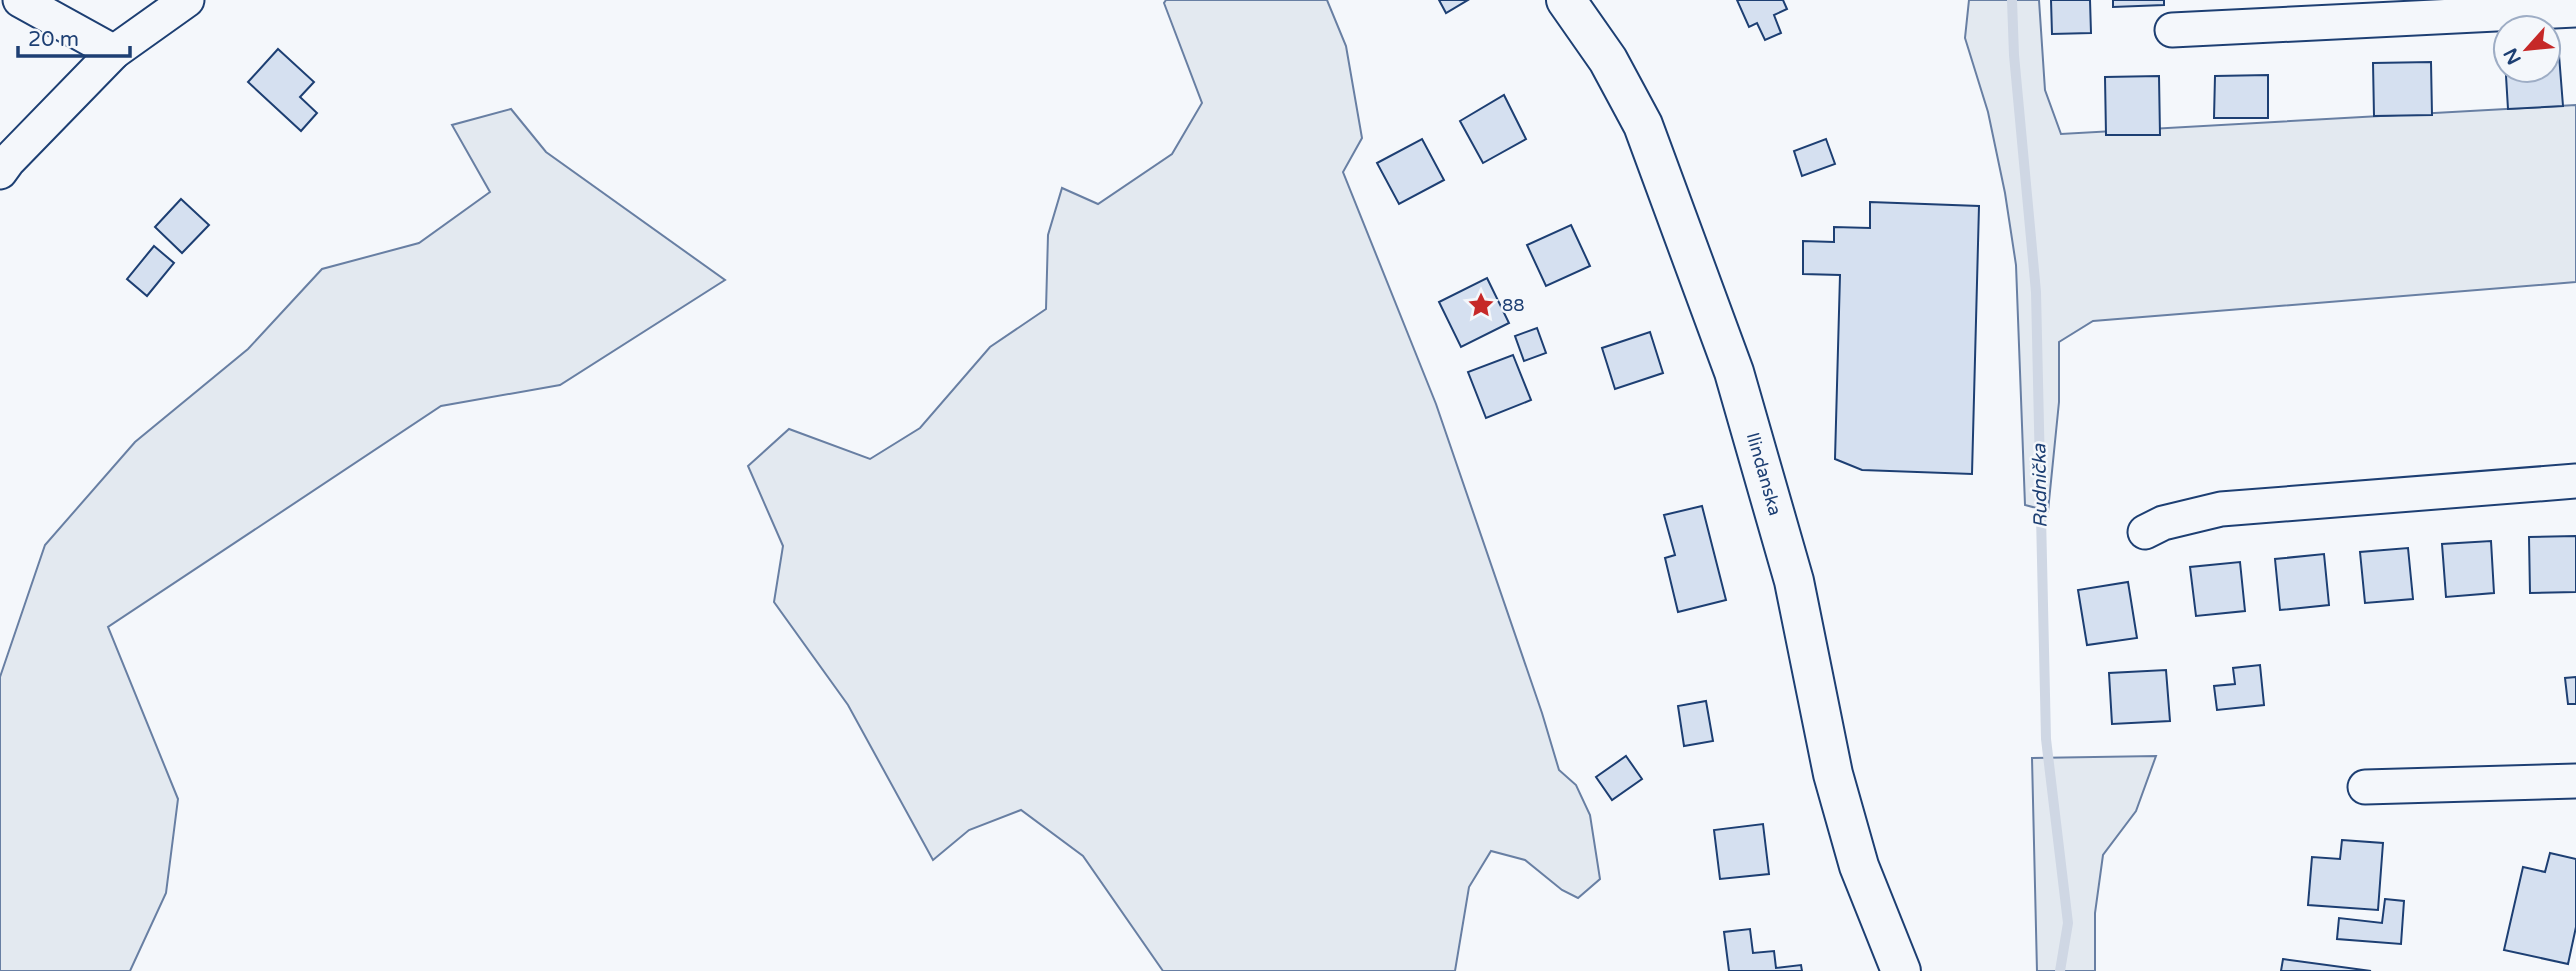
<svg xmlns="http://www.w3.org/2000/svg" width="2576" height="971" font-family="'Varela Round',sans-serif">
  <style>
    .green { fill: #e3e9f0; stroke: #687fa3; stroke-width: 2 }
    .lines { fill: none; stroke-linecap: round; stroke-linejoin: round }
    .stream { stroke: #cfd7e4; stroke-width: 10 }
    .building { fill: #d5e0f0; stroke: #1d3f73; stroke-width: 2 }
    .street-casing { stroke: #1d3f73; stroke-width: 37 }
    .secondary-casing { stroke: #1d3f73; stroke-width: 42 }
    .street { stroke: #f4f7fb; stroke-width: 33 }
    .secondary { stroke: #f4f7fb; stroke-width: 38 }
    .labels { text-anchor: middle; dominant-baseline: central; stroke-width: 5; stroke-linejoin: round; paint-order: stroke }
    .poi-label { font-size: 18px; fill: #1d3f73; stroke: #f4f7fb; text-anchor: start }
    .street-label { font-size: 18px; fill: #1d3f73; stroke: #f4f7fb }
    .water-label { font-size: 19px; font-style: italic; fill: #1d3f73; stroke: #f4f7fb }
  </style>
  <rect width="100%" height="100%" fill="#f4f7fb"/>
  <g class="green">
    <path d="M 1166,0 L 1327,0 L 1346,46 L 1362,138 L 1343,172 L 1436,404 L 1542,713 L 1559,770 L 1576,785 L 1590,815 L 1600,879 L 1578,898 L 1562,890 L 1525,860 L 1491,851 L 1469,887 L 1455,971 L 1163,971 L 1083,856 L 1021,810 L 969,830 L 933,860 L 848,705 L 774,602 L 783,546 L 748,466 L 789,429 L 870,459 L 920,428 L 990,347 L 1046,309 L 1048,235 L 1062,188 L 1098,204 L 1172,154 L 1202,103 L 1164,3 Z"/>
    <path d="M 1969,0 L 2039,0 L 2045,90 L 2061,134 L 2576,105 L 2576,282 L 2093,321 L 2059,342 L 2059,402 L 2048,511 L 2025,505 L 2016,265 L 2005,193 L 1988,112 L 1965,38 Z"/>
    <path d="M 511,109 L 546,152 L 725,280 L 560,385 L 441,406 L 108,627 L 178,799 L 166,893 L 130,971 L 0,971 L 0,677 L 45,545 L 135,442 L 248,349 L 322,269 L 419,243 L 490,192 L 452,125 Z"/>
    <path d="M 2156,756 L 2136,811 L 2103,855 L 2095,913 L 2095,971 L 2037,971 L 2032,758 Z"/>
  </g>
  <g class="lines">
    <path class="stream" d="M 2012,0 L 2014,55 L 2036,292 L 2046,739 L 2068,923 L 2060,971"/>
  </g>
  <g class="building">
    <path d="M 1439,0 L 1468,0 L 1446,13 Z"/>
    <path d="M 1737,0 L 1783,0 L 1787,9 L 1774,15 L 1781,33 L 1765,40 L 1757,23 L 1749,27 Z"/>
    <path d="M 2051,0 L 2090,0 L 2091,33 L 2052,34 Z"/>
    <path d="M 2113,0 L 2164,0 L 2164,5 L 2113,7 Z"/>
    <path d="M 278,49 L 314,82 L 300,97 L 317,113 L 301,131 L 248,82 Z"/>
    <path d="M 2559,55 L 2563,106 L 2508,109 L 2505,59 L 2506,70 L 2548,70 L 2548,56 Z"/>
    <path d="M 2431,62 L 2432,115 L 2374,116 L 2373,63 Z"/>
    <path d="M 2268,75 L 2268,118 L 2214,118 L 2215,76 Z"/>
    <path d="M 2159,76 L 2160,135 L 2106,135 L 2105,77 Z"/>
    <path d="M 1504,95 L 1526,139 L 1483,163 L 1460,121 Z"/>
    <path d="M 1422,139 L 1444,180 L 1399,204 L 1377,163 Z"/>
    <path d="M 1826,139 L 1835,164 L 1802,176 L 1794,151 Z"/>
    <path d="M 181,199 L 209,225 L 182,253 L 155,227 Z"/>
    <path d="M 1870,202 L 1979,206 L 1972,474 L 1862,470 L 1835,459 L 1840,275 L 1803,274 L 1803,241 L 1834,242 L 1834,227 L 1870,228 Z"/>
    <path d="M 1571,225 L 1590,266 L 1546,286 L 1527,245 Z"/>
    <path d="M 154,246 L 174,263 L 147,296 L 127,279 Z"/>
    <path d="M 1487,278 L 1509,323 L 1461,347 L 1439,302 Z"/>
    <path d="M 1537,328 L 1546,353 L 1524,361 L 1515,336 Z"/>
    <path d="M 1650,332 L 1663,373 L 1615,389 L 1602,348 Z"/>
    <path d="M 1513,355 L 1531,400 L 1486,418 L 1468,372 Z"/>
    <path d="M 1702,506 L 1726,600 L 1678,612 L 1665,558 L 1675,555 L 1664,515 Z"/>
    <path d="M 2576,536 L 2576,592 L 2530,593 L 2529,537 Z"/>
    <path d="M 2491,541 L 2494,593 L 2446,597 L 2442,544 Z"/>
    <path d="M 2408,548 L 2413,599 L 2365,603 L 2360,552 Z"/>
    <path d="M 2324,554 L 2329,605 L 2280,610 L 2275,559 Z"/>
    <path d="M 2240,562 L 2245,611 L 2196,616 L 2190,567 Z"/>
    <path d="M 2128,582 L 2137,638 L 2087,645 L 2078,590 Z"/>
    <path d="M 2260,665 L 2264,705 L 2217,710 L 2214,686 L 2235,684 L 2233,668 Z"/>
    <path d="M 2166,670 L 2170,721 L 2112,724 L 2109,673 Z"/>
    <path d="M 2576,677 L 2576,704 L 2568,704 L 2565,678 Z"/>
    <path d="M 1706,701 L 1713,741 L 1684,746 L 1678,706 Z"/>
    <path d="M 1626,756 L 1642,779 L 1612,800 L 1596,777 Z"/>
    <path d="M 1763,824 L 1769,874 L 1720,879 L 1714,830 Z"/>
    <path d="M 2342,840 L 2383,843 L 2378,910 L 2308,905 L 2312,857 L 2340,859 Z"/>
    <path d="M 2550,853 L 2576,859 L 2576,927 L 2568,964 L 2504,950 L 2523,867 L 2545,872 Z"/>
    <path d="M 2385,899 L 2404,901 L 2401,944 L 2337,939 L 2339,918 L 2382,923 Z"/>
    <path d="M 1750,929 L 1753,953 L 1774,951 L 1776,968 L 1801,965 L 1802,971 L 1729,971 L 1724,932 Z"/>
    <path d="M 2283,959 L 2371,971 L 2281,971 Z"/>
  </g>
  <g class="lines">
    <g class="street-casing">
      <g id="street">
        <path d="M 20,0 L 114,52"/>
        <path d="M 2172,30 L 2576,10"/>
        <path d="M 0,172 L 8,161 L 114,52 L 187,0"/>
        <path d="M 2145,532 L 2163,523 L 2221,509 L 2576,481"/>
        <path d="M 2365,787 L 2576,781"/>
      </g>
    </g>
    <g class="secondary-casing">
      <path id="secondary" d="M 1566,0 L 1608,60 L 1643,125 L 1734,372 L 1794,581 L 1833,774 L 1859,866 L 1901,971"/>
    </g>
    <use href="#street" class="street"/>
    <use href="#secondary" class="secondary"/>
  </g>
  <defs>
    <g id="sight-bare" transform="scale(2.1)"><path d="M0-6L1.8-2.2L6-1.7L2.9 1.2L3.7 5.4L0 3.3L-3.7 5.4L-2.9 1.2L-6-1.7L-1.8-2.2Z" fill="#c62828" stroke="#f4f7fb" stroke-width="2.5" paint-order="stroke"/></g>
  </defs>
  <g fill-rule="evenodd">
    <use href="#sight-bare" x="1481" y="305"/>
  </g>
  <g class="labels">
    <g class="poi-label">
      <text x="1502" y="305">88</text>
    </g>
    <g class="street-label">
      <text transform="translate(1764 474) rotate(74)">Ilindanska</text>
    </g>
    <g class="water-label">
      <text transform="translate(2040 486) rotate(-91)">Rudnička</text>
    </g>
  </g>
  <g transform="translate(2527 49) rotate(243)"><circle r="33" fill="#f4f7fb" stroke="#9eadc5" stroke-width="2"/>
  <path d="M0-5L12 26L0 18L-12 26Z" fill="#c62828"/>
  <text y="-10" font-size="19" font-weight="bold" text-anchor="middle" fill="#1d3f73">N</text>
  </g>
  <path d="M18 46v10h112v-10" fill="none" stroke="#1d3f73" stroke-width="3.5"/>
  <text x="28" y="46" font-size="21" fill="#1d3f73" stroke="#f4f7fb" stroke-width="5" paint-order="stroke">20 m</text>
</svg>
